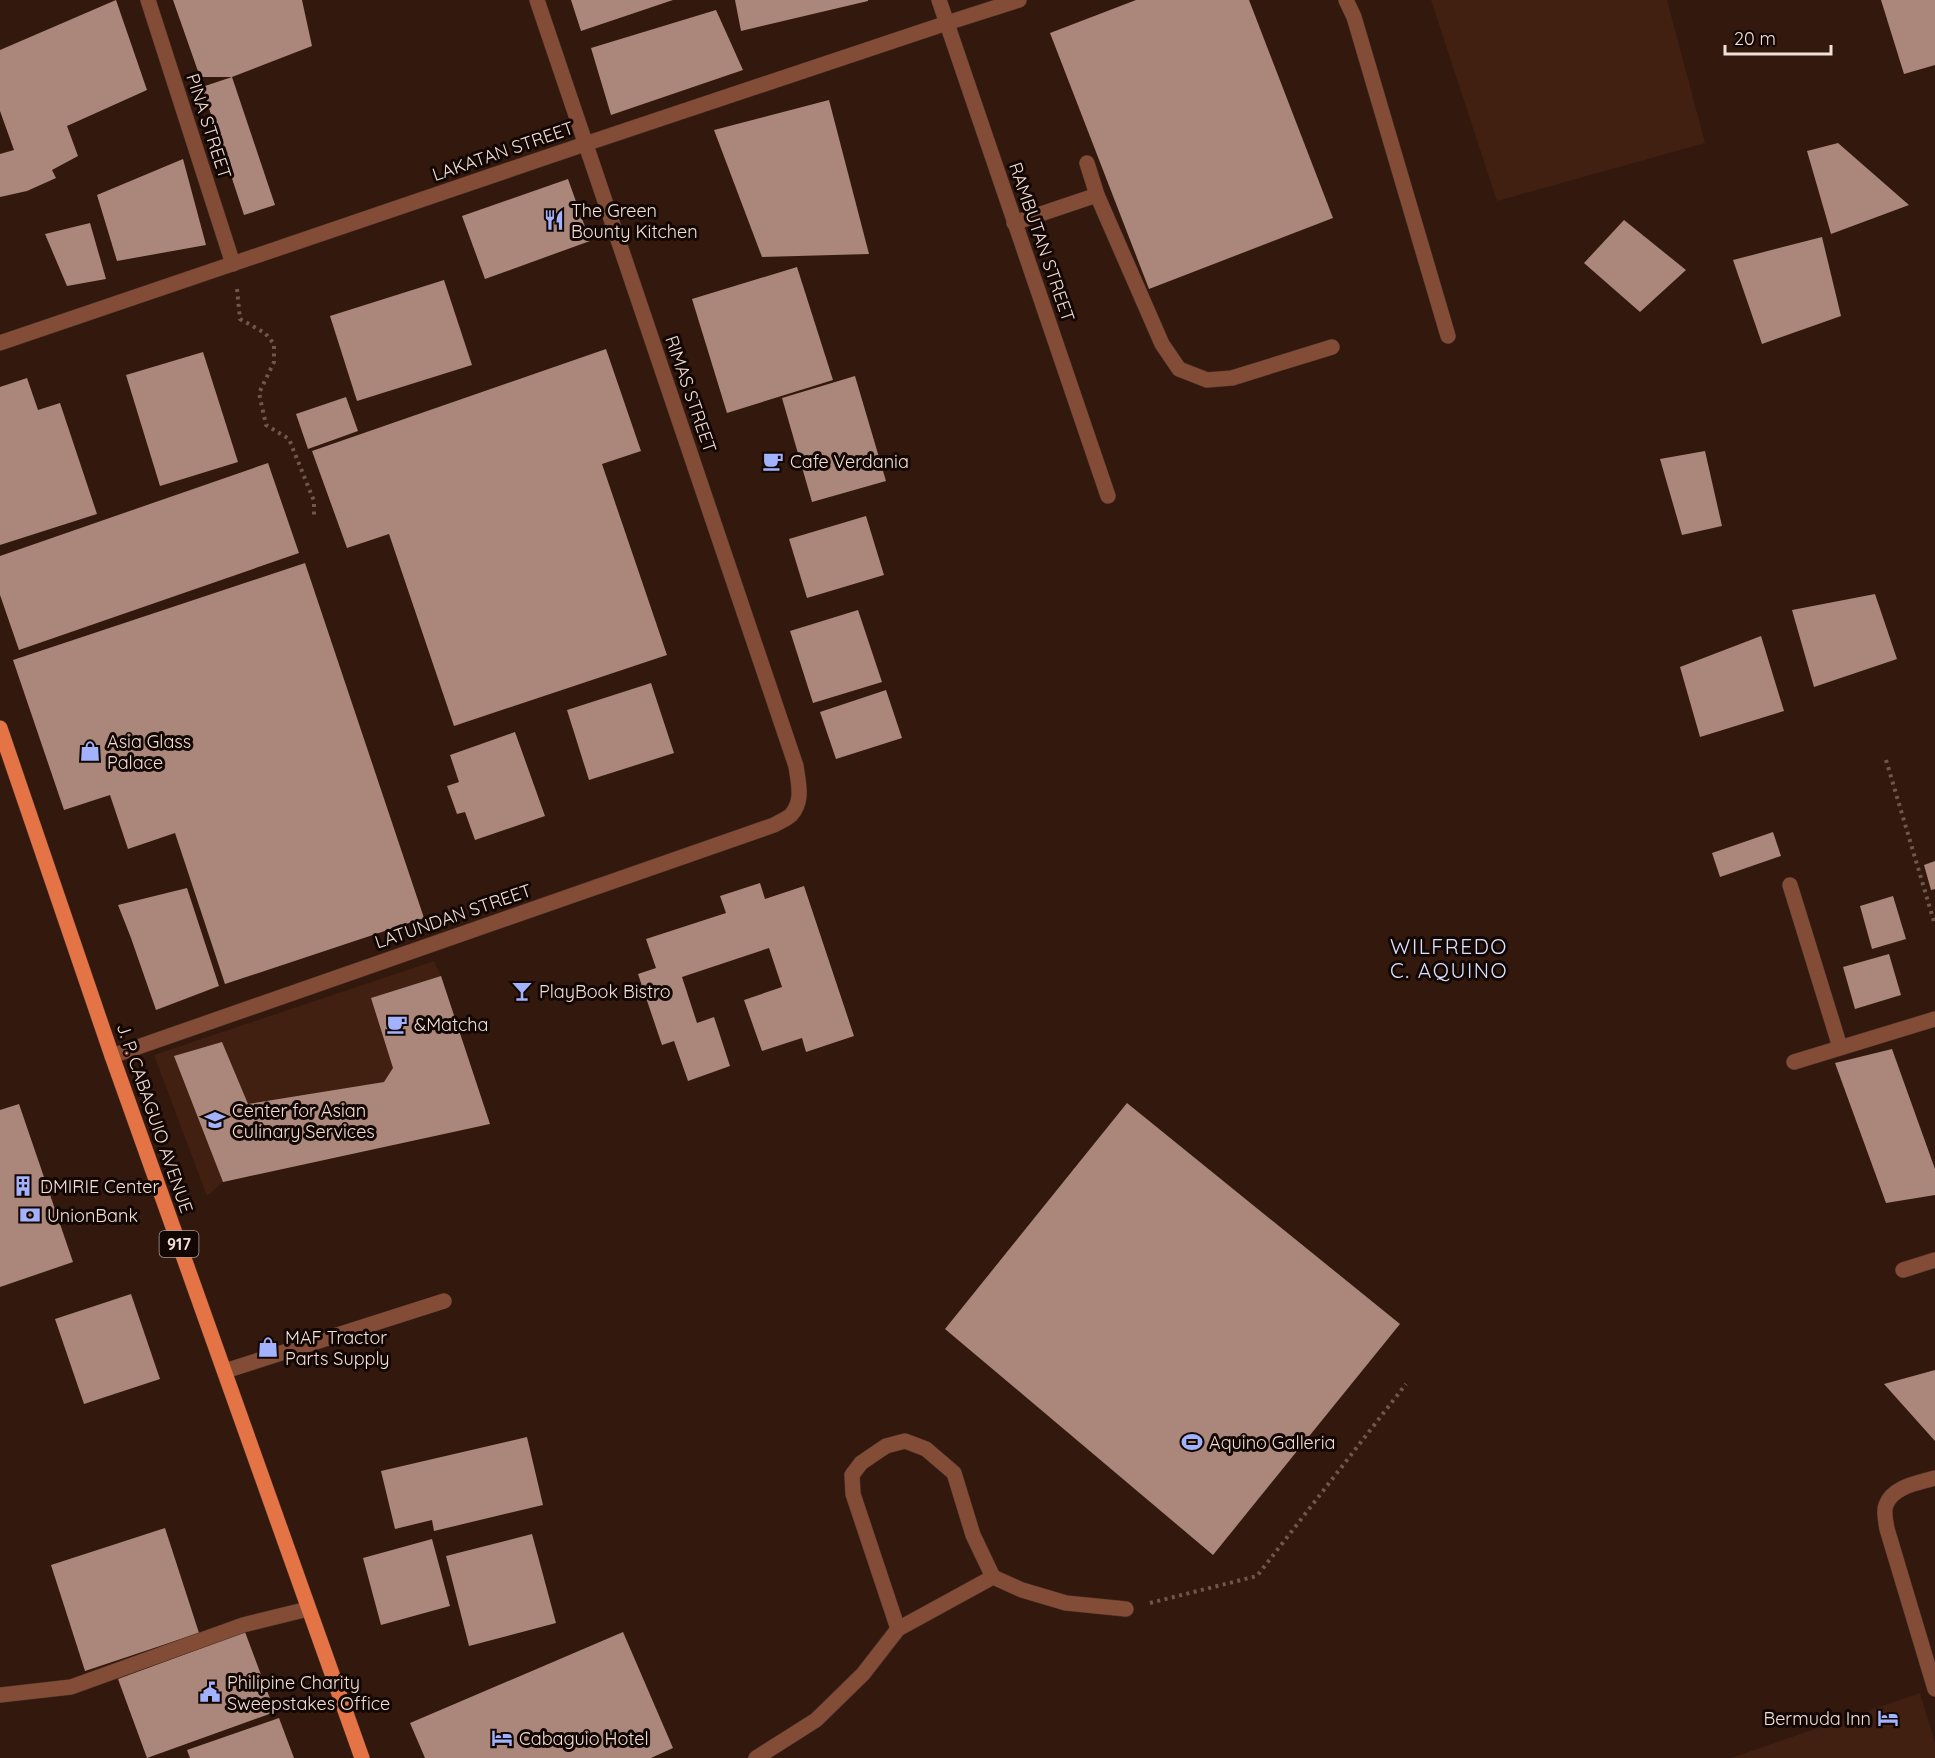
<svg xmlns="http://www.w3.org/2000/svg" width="1935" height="1758" font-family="Quicksand,sans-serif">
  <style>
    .built { fill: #412012 }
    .building { fill: #aa877a }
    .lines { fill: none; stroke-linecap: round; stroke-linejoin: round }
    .lane-casing { stroke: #4e342a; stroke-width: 16 }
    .street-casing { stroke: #4e342a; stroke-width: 16 }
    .primary-casing { stroke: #4e342a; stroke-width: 16 }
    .path { stroke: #70574e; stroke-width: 4; stroke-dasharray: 3 4.5; stroke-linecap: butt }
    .lane { stroke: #824c37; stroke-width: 15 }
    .street { stroke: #824c37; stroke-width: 15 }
    .primary { stroke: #e47446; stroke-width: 15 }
    .labels { text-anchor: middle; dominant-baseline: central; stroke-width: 6; stroke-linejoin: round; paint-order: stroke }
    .shield { fill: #130704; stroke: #af9e98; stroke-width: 1.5 }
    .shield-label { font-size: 16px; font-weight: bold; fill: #f2dfd7 }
    .street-label { font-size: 18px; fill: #f2dfd7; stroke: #130704 }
    .poi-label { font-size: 18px; fill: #f2dfd7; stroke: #130704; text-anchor: start }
    .quarter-label { font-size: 21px; letter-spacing: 1.5px; fill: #dbe2ff; stroke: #130704 }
  </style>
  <rect width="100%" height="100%" fill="#33180e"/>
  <g class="built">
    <path d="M 1431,0 L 1667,0 L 1705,143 L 1497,201 Z"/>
    <path d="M 434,961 L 441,976 L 490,1124 L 223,1182 L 207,1196 L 154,1055 Z"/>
    <path d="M 1920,1693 L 1935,1743 L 1935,1758 L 1731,1758 Z"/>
  </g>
  <g class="building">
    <path d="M 116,0 L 147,90 L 67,126 L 78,156 L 52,170 L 56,178 L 27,191 L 0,197 L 0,154 L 14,150 L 0,111 L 0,50 Z"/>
    <path d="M 173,0 L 302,0 L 312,46 L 232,77 L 275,205 L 244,215 L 202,87 L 232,77 L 200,77 Z"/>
    <path d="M 571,0 L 673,0 L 581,31 Z"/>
    <path d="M 735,0 L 868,0 L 868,1 L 741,31 Z"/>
    <path d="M 1136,0 L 1249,0 L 1333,218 L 1149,289 L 1050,33 Z"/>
    <path d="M 1881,0 L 1935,0 L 1935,65 L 1904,74 Z"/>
    <path d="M 716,10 L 743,70 L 611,115 L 591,48 Z"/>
    <path d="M 829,100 L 869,254 L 762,257 L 714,130 Z"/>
    <path d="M 1838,143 L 1909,205 L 1831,234 L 1807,151 Z"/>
    <path d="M 183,159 L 206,245 L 117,261 L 97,195 Z"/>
    <path d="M 568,179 L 590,241 L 485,279 L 462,216 Z"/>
    <path d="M 1624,220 L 1686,270 L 1640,312 L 1584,263 Z"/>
    <path d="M 90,223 L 106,279 L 67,286 L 45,234 Z"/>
    <path d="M 1822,237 L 1841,316 L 1762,344 L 1733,260 Z"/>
    <path d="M 797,267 L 833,380 L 727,413 L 692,299 Z"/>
    <path d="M 444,280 L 472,365 L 357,401 L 330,316 Z"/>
    <path d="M 606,349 L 641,451 L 602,464 L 667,655 L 454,726 L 389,534 L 347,548 L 312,451 Z"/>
    <path d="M 203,352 L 238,462 L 160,486 L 126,375 Z"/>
    <path d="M 855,376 L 886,481 L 812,502 L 782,398 Z"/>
    <path d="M 27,378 L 38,410 L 60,403 L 97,514 L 0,545 L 0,387 Z"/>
    <path d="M 346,397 L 358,431 L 308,449 L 296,414 Z"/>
    <path d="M 1705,451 L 1722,526 L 1682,535 L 1660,459 Z"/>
    <path d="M 268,463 L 299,553 L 19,650 L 0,595 L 0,556 Z"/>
    <path d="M 866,516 L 884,575 L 807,598 L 789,539 Z"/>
    <path d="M 305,563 L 424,918 L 225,984 L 175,833 L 128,849 L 110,795 L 64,810 L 13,660 Z"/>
    <path d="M 1875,594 L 1897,659 L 1814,687 L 1792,610 Z"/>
    <path d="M 858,610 L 882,682 L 813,703 L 790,631 Z"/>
    <path d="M 1761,636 L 1784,711 L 1700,737 L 1680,667 Z"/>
    <path d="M 651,683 L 674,753 L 589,780 L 567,710 Z"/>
    <path d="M 886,690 L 902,738 L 836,759 L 820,712 Z"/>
    <path d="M 515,732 L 545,816 L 475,840 L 465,812 L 457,814 L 447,786 L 459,782 L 450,755 Z"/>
    <path d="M 1773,832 L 1781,856 L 1720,877 L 1712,853 Z"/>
    <path d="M 1935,861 L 1935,889 L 1931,890 L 1924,865 Z"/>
    <path d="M 760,883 L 765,899 L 804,886 L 854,1036 L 806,1052 L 802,1038 L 762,1051 L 744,1000 L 782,987 L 769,948 L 682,977 L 697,1023 L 714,1017 L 730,1066 L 688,1081 L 674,1041 L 662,1045 L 638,974 L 656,968 L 646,939 L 726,913 L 720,896 Z"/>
    <path d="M 187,888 L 219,986 L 156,1010 L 131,938 L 118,905 Z"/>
    <path d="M 1893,896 L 1906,939 L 1872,949 L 1860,906 Z"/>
    <path d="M 1889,954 L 1901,995 L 1855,1009 L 1843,967 Z"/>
    <path d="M 441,976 L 490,1124 L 223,1182 L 174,1056 L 222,1042 L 248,1104 L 384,1082 L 393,1068 L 371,998 Z"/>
    <path d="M 1892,1049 L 1935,1169 L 1935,1195 L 1886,1203 L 1835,1063 Z"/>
    <path d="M 1127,1103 L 1400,1324 L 1213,1555 L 945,1329 Z"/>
    <path d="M 19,1104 L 73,1262 L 0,1287 L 0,1110 Z"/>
    <path d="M 131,1294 L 160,1379 L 84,1404 L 55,1319 Z"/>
    <path d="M 1935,1370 L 1935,1441 L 1884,1384 Z"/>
    <path d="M 527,1437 L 543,1505 L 434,1531 L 432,1520 L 395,1529 L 381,1471 Z"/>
    <path d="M 165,1528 L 199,1633 L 85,1671 L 51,1565 Z"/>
    <path d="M 532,1534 L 556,1623 L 469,1646 L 446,1556 Z"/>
    <path d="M 432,1539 L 450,1606 L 381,1625 L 363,1558 Z"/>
    <path d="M 245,1632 L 275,1712 L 147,1758 L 118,1679 Z"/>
    <path d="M 623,1632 L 673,1748 L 651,1758 L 425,1758 L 410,1723 Z"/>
    <path d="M 279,1718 L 294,1758 L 190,1758 L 187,1750 Z"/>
  </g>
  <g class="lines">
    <g class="lane-casing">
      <g id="lane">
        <path d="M 1346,0 L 1354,17 L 1448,336"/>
        <path d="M 1087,163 L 1097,195 L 1162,344 L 1179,369 L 1207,380 L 1232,378 L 1332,347"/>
        <path d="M 1014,223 L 1097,195"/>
        <path d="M 225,1371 L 444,1301"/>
        <path d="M 993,1577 L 1022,1590 L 1066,1603 L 1126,1609"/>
        <path d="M 0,1695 L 71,1687 L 243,1625 L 308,1609"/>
        <path d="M 756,1758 L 816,1720 L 863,1674 L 898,1629 L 993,1577 L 973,1535 L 954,1473 L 926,1449 L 905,1441 L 886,1446 L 861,1463 L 852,1475 L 853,1494 L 898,1629"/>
      </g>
    </g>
    <g class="street-casing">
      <g id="street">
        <path d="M 148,0 L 233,264"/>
        <path d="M 939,0 L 1108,496"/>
        <path d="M 0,343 L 585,144 L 947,23 L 1019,0"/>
        <path d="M 1790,885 L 1840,1047"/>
        <path d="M 112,1056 L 774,825 C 779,822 787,819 791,815 C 804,801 798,782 796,766 L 537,0"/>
        <path d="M 1794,1062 L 1935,1019"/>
        <path d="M 1903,1270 L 1935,1260"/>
        <path d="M 1935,1478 C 1919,1483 1893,1486 1886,1505 C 1883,1512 1886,1522 1887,1529 L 1935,1689"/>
      </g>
    </g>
    <g class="primary-casing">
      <path id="primary" d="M 0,728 L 112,1056 L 362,1758"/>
    </g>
    <g class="path">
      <path d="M 237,289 L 240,319 L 265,333 L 274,344 L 274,362 L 259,393 L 266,425 L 289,439 L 314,501 L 314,519"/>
      <path d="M 1886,760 L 1935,925"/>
      <path d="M 1150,1603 L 1257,1576 L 1406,1384"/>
    </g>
    <use href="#lane" class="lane"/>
    <use href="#street" class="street"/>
    <use href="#primary" class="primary"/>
  </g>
  <defs>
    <g id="restaurant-bare" transform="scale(1.62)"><path d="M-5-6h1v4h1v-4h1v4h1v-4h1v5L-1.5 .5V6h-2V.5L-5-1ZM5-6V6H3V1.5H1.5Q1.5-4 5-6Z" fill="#a2b2fd" stroke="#130704" stroke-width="2.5" paint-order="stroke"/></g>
    <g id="cafe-bare" transform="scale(1.62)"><path d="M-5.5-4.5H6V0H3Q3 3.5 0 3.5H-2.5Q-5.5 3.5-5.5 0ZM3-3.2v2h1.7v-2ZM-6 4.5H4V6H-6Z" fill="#a2b2fd" stroke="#130704" stroke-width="2.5" paint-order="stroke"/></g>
    <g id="shop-bare" transform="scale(1.62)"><path d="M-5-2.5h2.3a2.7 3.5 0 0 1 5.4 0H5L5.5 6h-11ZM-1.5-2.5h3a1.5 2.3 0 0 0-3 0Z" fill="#a2b2fd" stroke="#130704" stroke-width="2.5" paint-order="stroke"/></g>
    <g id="bar-bare" transform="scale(1.62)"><path d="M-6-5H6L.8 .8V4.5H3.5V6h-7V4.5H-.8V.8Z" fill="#a2b2fd" stroke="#130704" stroke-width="2.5" paint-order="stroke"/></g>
    <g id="school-bare" transform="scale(1.62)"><path d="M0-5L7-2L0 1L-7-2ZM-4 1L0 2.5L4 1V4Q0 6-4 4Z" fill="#a2b2fd" stroke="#130704" stroke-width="2.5" paint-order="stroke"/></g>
    <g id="building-bare" transform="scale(1.62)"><path d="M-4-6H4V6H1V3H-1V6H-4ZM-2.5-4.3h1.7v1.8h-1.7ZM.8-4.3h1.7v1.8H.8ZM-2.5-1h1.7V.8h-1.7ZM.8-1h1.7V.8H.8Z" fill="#a2b2fd" stroke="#130704" stroke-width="2.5" paint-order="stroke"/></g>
    <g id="bank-bare" transform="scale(1.62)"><path d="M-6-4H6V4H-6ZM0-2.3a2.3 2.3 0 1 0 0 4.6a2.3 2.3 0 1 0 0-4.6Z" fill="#a2b2fd" stroke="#130704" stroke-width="2.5" paint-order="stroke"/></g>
    <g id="stadium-bare" transform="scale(1.62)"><path d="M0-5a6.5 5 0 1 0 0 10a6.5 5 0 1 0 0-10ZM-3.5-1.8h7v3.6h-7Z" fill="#a2b2fd" stroke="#130704" stroke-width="2.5" paint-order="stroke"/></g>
    <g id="civic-bare" transform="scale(1.62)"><path d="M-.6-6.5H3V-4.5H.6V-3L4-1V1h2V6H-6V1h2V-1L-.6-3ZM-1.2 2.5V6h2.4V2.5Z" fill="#a2b2fd" stroke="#130704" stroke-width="2.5" paint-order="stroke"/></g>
    <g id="hotel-bare" transform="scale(1.62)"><path d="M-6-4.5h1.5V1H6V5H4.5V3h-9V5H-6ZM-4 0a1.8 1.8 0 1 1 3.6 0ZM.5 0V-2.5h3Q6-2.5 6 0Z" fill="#a2b2fd" stroke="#130704" stroke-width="2.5" paint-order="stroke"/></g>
  </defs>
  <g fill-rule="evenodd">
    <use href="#restaurant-bare" x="554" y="220"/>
    <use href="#cafe-bare" x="773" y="461"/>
    <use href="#shop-bare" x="90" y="751"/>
    <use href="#bar-bare" x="522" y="991"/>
    <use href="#cafe-bare" x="397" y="1024"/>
    <use href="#school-bare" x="215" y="1120"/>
    <use href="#building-bare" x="23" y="1186"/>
    <use href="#bank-bare" x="30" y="1215"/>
    <use href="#shop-bare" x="268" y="1347"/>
    <use href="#stadium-bare" x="1192" y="1442"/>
    <use href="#civic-bare" x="210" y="1692"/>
    <use href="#hotel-bare" x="1888" y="1718"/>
    <use href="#hotel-bare" x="502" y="1738"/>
  </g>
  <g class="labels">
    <rect class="shield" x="159.5" y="1231" width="39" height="26" rx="4.5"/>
    <g class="shield-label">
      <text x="179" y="1244">917</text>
    </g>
    <g class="street-label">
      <text transform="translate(209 126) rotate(72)">PINA STREET</text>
      <text transform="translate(503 151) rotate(-19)">LAKATAN STREET</text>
      <text transform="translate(1042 242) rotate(71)">RAMBUTAN STREET</text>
      <text transform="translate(691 394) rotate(71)">RIMAS STREET</text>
      <text transform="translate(453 916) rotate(-19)">LATUNDAN STREET</text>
      <text transform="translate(155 1118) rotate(71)">J. P. CABAGUIO AVENUE</text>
    </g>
    <g class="poi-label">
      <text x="571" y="210">The Green<tspan x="571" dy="21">Bounty Kitchen</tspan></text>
      <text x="790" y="461">Cafe Verdania</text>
      <text x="107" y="741">Asia Glass<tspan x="107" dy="21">Palace</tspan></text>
      <text x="539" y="991">PlayBook Bistro</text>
      <text x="414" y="1024">&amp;Matcha</text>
      <text x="232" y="1110">Center for Asian<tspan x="232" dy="21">Culinary Services</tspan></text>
      <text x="40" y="1186">DMIRIE Center</text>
      <text x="47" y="1215">UnionBank</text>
      <text x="285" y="1337">MAF Tractor<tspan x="285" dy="21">Parts Supply</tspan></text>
      <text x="1209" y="1442">Aquino Galleria</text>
      <text x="227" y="1682">Philipine Charity<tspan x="227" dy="21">Sweepstakes Office</tspan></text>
      <text x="1871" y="1718" text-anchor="end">Bermuda Inn</text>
      <text x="519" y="1738">Cabaguio Hotel</text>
    </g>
    <g class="quarter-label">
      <text x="1449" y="946">WILFREDO<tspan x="1449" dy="24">C. AQUINO</tspan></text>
    </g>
  </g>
  <path d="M1725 45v9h106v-9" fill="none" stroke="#f2dfd7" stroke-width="3"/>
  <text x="1734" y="45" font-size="18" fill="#f2dfd7" stroke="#130704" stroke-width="4.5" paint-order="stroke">20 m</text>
</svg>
